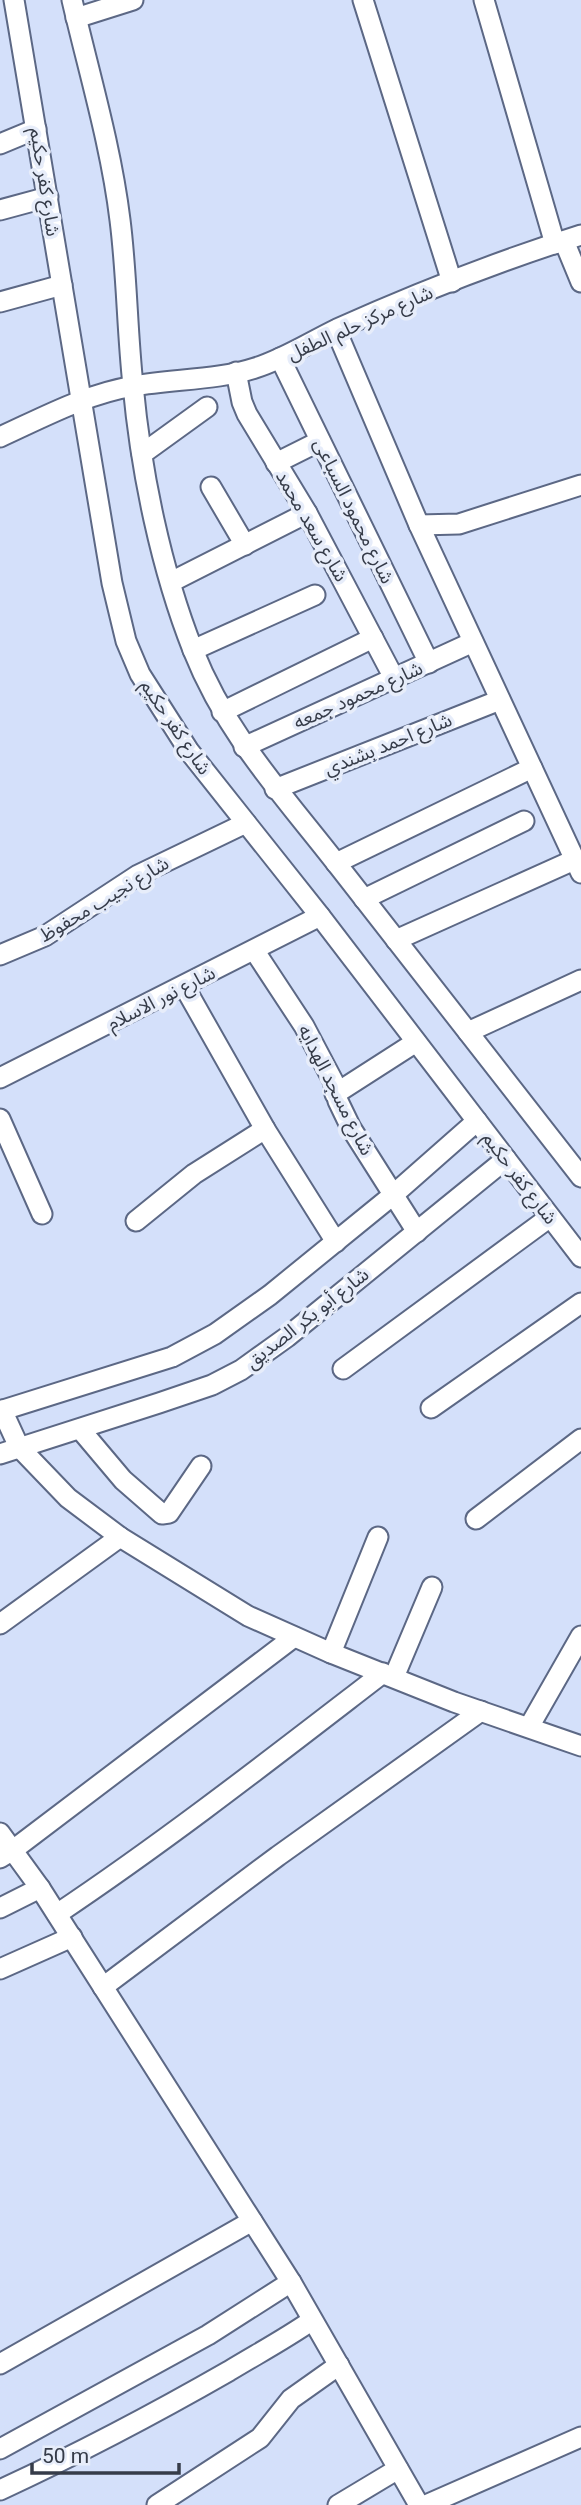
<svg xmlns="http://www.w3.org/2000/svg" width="581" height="2505" font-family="Roboto,'Noto Sans Arabic',sans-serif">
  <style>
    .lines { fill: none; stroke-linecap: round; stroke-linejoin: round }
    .minor-casing { stroke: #5c6885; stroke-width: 23 }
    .minor { stroke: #fff; stroke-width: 19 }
    .labels { text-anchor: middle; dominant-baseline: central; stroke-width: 7; stroke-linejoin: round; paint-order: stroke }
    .street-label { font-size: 19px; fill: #363c49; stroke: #e7edfa }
  </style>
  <rect width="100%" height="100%" fill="#d4e0fa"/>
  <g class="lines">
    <g class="minor-casing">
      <g id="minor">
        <path d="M 14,0 L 112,583 L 126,641 L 140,674 L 189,751 L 320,916 L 581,1257"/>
        <path d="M 72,0 C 89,73 111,146 120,220 C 127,275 127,330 133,385 C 141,472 161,569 193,650 C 227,736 285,797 340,868 C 420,972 501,1074 581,1177"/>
        <path d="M 363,0 L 452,282"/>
        <path d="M 484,0 L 555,244"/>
        <path d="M 76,18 L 133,0"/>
        <path d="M 0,144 L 36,129"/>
        <path d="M 0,210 L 48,197"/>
        <path d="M 564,241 L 581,282"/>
        <path d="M 0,302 L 62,285"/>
        <path d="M 336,330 L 419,525 L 581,873"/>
        <path d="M 280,358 L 429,663"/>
        <path d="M 236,372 L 242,402 L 247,414 L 307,513 L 394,678"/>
        <path d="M 0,437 C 44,417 86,394 134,386 C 172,379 219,380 255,368 C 284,359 310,342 337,329 C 415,294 499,261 581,235"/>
        <path d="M 142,454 L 207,407"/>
        <path d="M 276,463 L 320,441"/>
        <path d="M 211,487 L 245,545"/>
        <path d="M 419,525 L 459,524 L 581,485"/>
        <path d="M 171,582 L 307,513"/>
        <path d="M 193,650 L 315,595"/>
        <path d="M 222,712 L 373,638"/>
        <path d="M 244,747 L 473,642"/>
        <path d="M 275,789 L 500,700"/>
        <path d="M 336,863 L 532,768"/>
        <path d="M 364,899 L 524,821"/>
        <path d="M 396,940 L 574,860"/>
        <path d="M 254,950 L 304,1026 L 333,1081 L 338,1101 L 351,1128 L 417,1232"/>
        <path d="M 0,955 L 45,936 L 138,875 L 246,823"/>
        <path d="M 184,986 L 265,1129 L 336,1242"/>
        <path d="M 468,1032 L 581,980"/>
        <path d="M 0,1078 L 320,916"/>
        <path d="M 335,1094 L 416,1042"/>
        <path d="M 0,1119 L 42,1214"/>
        <path d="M 136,1221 L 194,1174 L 265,1129"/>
        <path d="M 343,1369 L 550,1217"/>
        <path d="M 431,1408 L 581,1303"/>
        <path d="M 2,1410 L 19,1447 L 68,1498 L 120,1537 L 248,1616 L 331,1653 L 454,1702 L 581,1746"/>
        <path d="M 0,1411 L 172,1357 L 215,1334 L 270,1295 L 393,1195 L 477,1121"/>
        <path d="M 80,1429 L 123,1480 L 162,1514 L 169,1513 L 201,1466"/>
        <path d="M 0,1454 L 159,1403 L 212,1385 L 241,1370 L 287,1337 L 506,1159"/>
        <path d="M 476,1519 L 581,1439"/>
        <path d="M 0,1624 L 120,1537"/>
        <path d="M 331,1653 L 378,1537"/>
        <path d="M 394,1677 L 432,1587"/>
        <path d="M 529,1727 L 581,1636"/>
        <path d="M 0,1833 L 40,1888 L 291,2282 L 419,2505"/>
        <path d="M 0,1858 L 13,1850 L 294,1637"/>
        <path d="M 0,1908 L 40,1888"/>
        <path d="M 57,1914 C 169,1839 275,1756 383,1673"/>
        <path d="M 0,1969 L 72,1937"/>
        <path d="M 103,1987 L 278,1856 L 481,1711"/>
        <path d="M 0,2364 L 252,2221"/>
        <path d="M 0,2449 L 208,2335 L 291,2282"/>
        <path d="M 0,2490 C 78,2454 154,2414 229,2371 C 257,2354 285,2339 311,2321"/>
        <path d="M 157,2505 L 260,2438 L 291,2399 L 339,2365"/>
        <path d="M 338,2505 L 398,2469"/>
        <path d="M 426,2505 L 581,2437"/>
      </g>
    </g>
    <use href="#minor" class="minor"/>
  </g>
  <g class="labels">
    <g class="street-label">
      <text transform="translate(45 182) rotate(81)">شارع كفر حكيم</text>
      <text transform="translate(360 323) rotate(-24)">شارع مركز حلم الطفل</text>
      <text transform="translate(354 511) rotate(64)">شارع محمود السباعى</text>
      <text transform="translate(312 526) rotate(60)">شارع سعد محمد</text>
      <text transform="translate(358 695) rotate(-24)">شارع محمود جمعه</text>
      <text transform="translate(176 727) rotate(56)">شارع كفر حكيم</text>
      <text transform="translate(388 744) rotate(-22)">شارع احمد بشندي</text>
      <text transform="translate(104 899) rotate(-31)">شارع نجيب محفوظ</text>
      <text transform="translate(161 998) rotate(-27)">شارع نور الاسلام</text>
      <text transform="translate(336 1090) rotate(63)">شارع مسجد الهدايه</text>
      <text transform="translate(520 1178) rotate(53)">شارع كفر حكيم</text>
      <text transform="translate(307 1318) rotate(-38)">شارع أبو بكر الصديق</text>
    </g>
  </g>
  <path d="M32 2463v10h147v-10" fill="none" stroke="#363c49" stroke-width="3.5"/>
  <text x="42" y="2463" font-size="21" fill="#363c49" stroke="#e7edfa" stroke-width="5" paint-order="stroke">50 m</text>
</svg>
